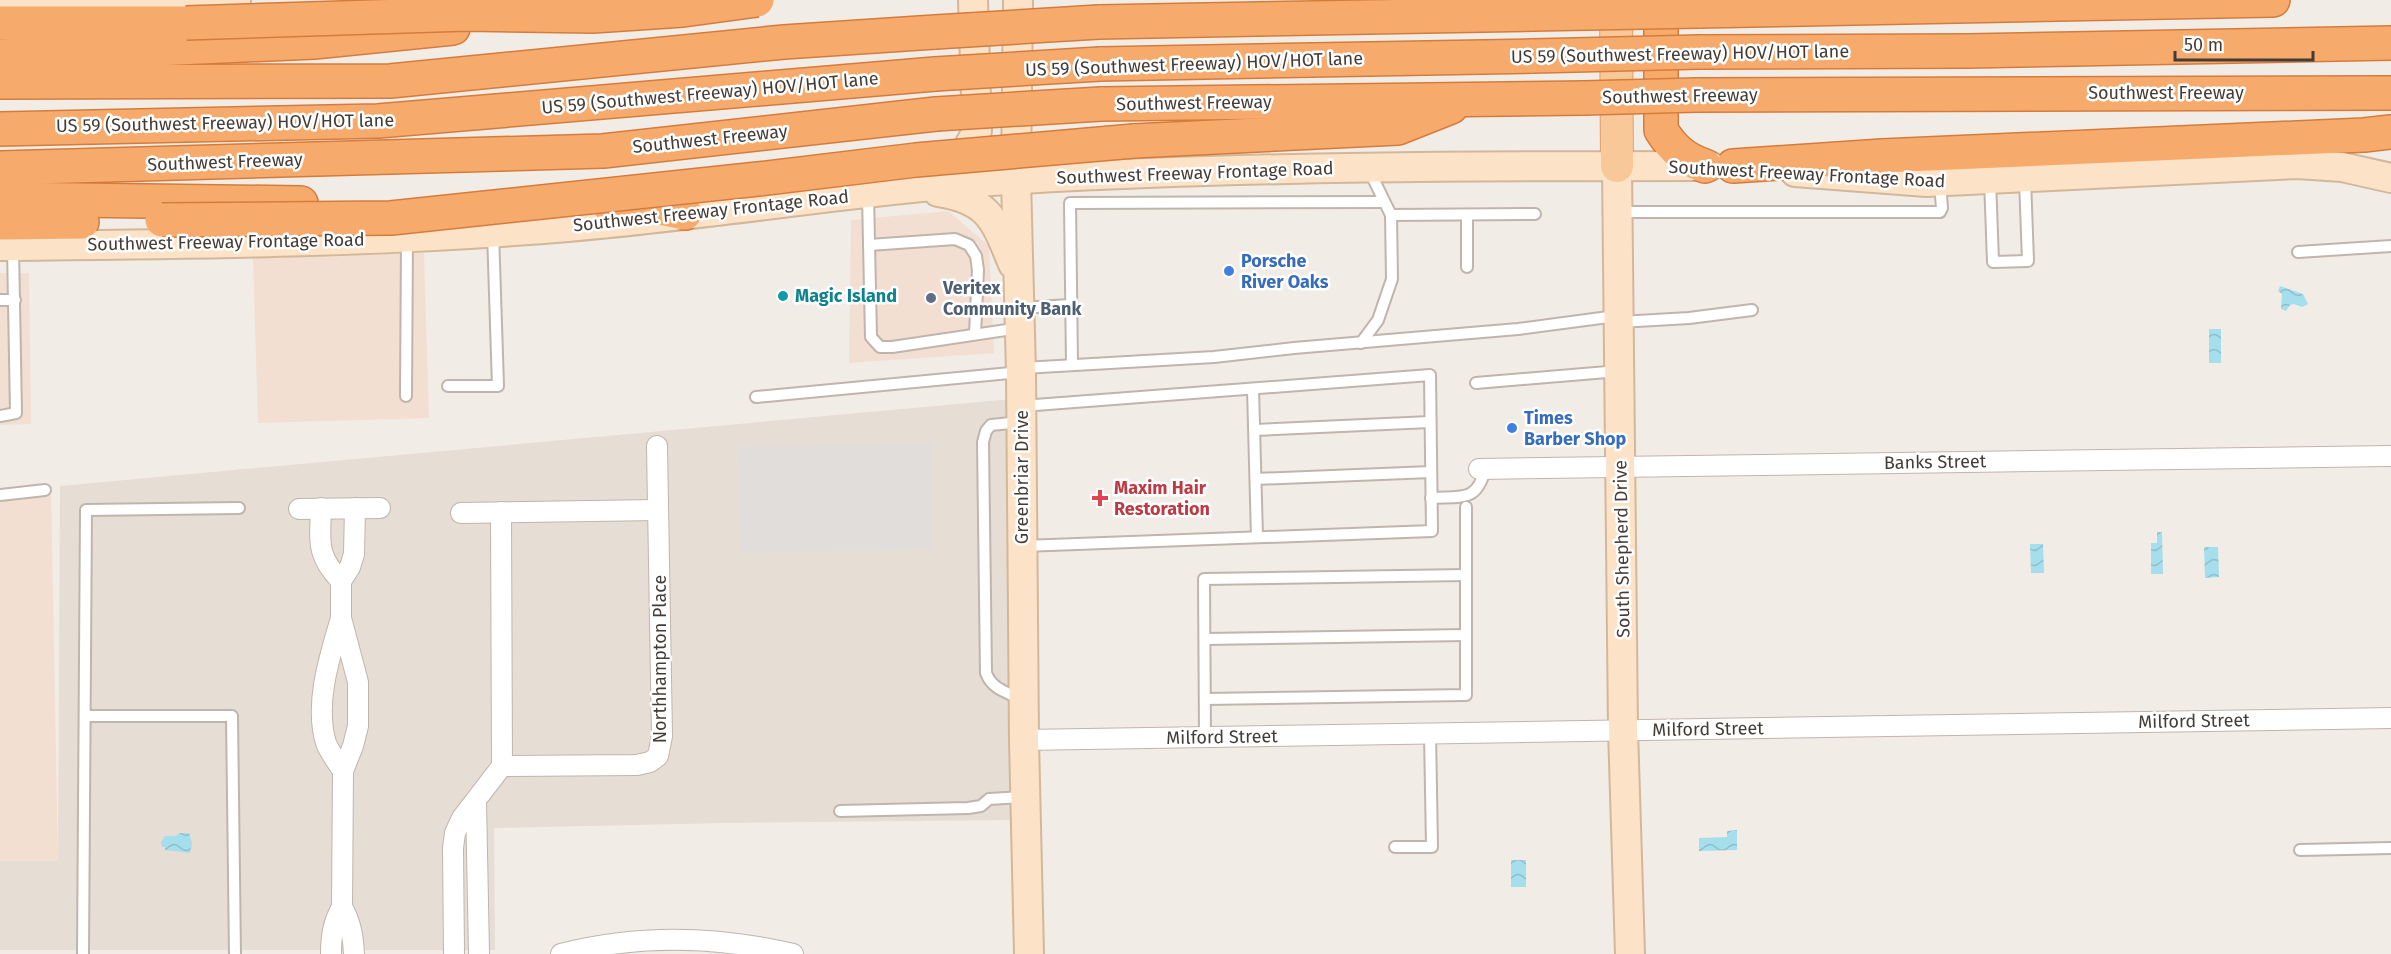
<svg xmlns="http://www.w3.org/2000/svg" width="2391" height="954" font-family="'Fira Sans',sans-serif">
  <style>
    .residential { fill: #e6ddd4 }
    .commercial { fill: #f3ded2 }
    .parking { fill: #e0dddb }
    .water { fill: url(#water-waves) }
    .lines { fill: none; stroke-linecap: round; stroke-linejoin: round }
    .lane-casing { stroke: #c0b5ac; stroke-width: 14 }
    .street-casing { stroke: #c0b5ac; stroke-width: 22 }
    .secondary-casing { stroke: #d3b79a; stroke-width: 32 }
    .primary-casing { stroke: #dda169; stroke-width: 34 }
    .highway-casing { stroke: #d57c3d; stroke-width: 36 }
    .lane { stroke: #fff; stroke-width: 10 }
    .street { stroke: #fff; stroke-width: 20 }
    .secondary { stroke: #fce3c7; stroke-width: 28 }
    .primary { stroke: #f9c898; stroke-width: 32 }
    .highway { stroke: #f6ab6d; stroke-width: 33 }
    .highway-bridge-casing { stroke: #d57c3d; stroke-width: 36; stroke-linecap: butt }
    .highway-bridge { stroke: #f6ab6d; stroke-width: 33 }
    .shop-dot { fill: #3f7fe0; stroke: #fff; stroke-width: 2 }
    .culture-dot { fill: #0f9aa8; stroke: #fff; stroke-width: 2 }
    .service-dot { fill: #5c6f8a; stroke: #fff; stroke-width: 2 }
    .health-dot { fill: #e0444e; stroke: #fff; stroke-width: 2 }
    .labels { text-anchor: middle; dominant-baseline: central; stroke-width: 5; stroke-linejoin: round; paint-order: stroke }
    .street-label { font-size: 18px; fill: #443c36; stroke: #fff }
    .shop-label { font-size: 18px; font-weight: bold; fill: #366cbe; stroke: #fff; text-anchor: start }
    .service-label { font-size: 18px; font-weight: bold; fill: #4e5e75; stroke: #fff; text-anchor: start }
    .culture-label { font-size: 18px; font-weight: bold; fill: #0d838f; stroke: #fff; text-anchor: start }
    .health-label { font-size: 18px; font-weight: bold; fill: #be3a42; stroke: #fff; text-anchor: start }
  </style>
  <defs>
    <pattern id="water-waves" width="16" height="10" patternUnits="userSpaceOnUse" patternTransform="scale(1.5)"><rect width="16" height="10" fill="#a5deec"/><path d="M0 5q4-4 8 0t8 0" fill="none" stroke="#8fbfcb"/></pattern>
  </defs>
  <rect width="100%" height="100%" fill="#f2ece6"/>
  <path class="residential" d="M 1012,399 L 1013,820 L 725,823 L 494,828 L 495,950 L 0,950 L 0,861 L 58,861 L 60,486 Z"/>
  <g class="commercial">
    <path d="M 948,211 L 989,246 L 994,353 L 849,363 L 851,220 Z"/>
    <path d="M 424,253 L 429,418 L 258,423 L 253,258 Z"/>
    <path d="M 0,273 L 29,273 L 31,424 L 0,425 Z"/>
    <path d="M 51,486 L 58,861 L 0,861 L 0,493 Z"/>
  </g>
  <path class="parking" d="M 930,443 L 932,549 L 741,553 L 738,447 Z"/>
  <g class="water">
    <path d="M 2280,286 L 2303,294 L 2308,304 L 2302,307 L 2294,304 L 2290,305 L 2286,311 L 2281,309 L 2282,294 L 2278,291 Z"/>
    <rect x="2209" y="329" width="12" height="34"/>
    <path d="M 2157,532 L 2162,532 L 2163,574 L 2151,574 L 2151,543 L 2157,543 Z"/>
    <path d="M 2030,544 L 2043,544 L 2044,573 L 2031,573 Z"/>
    <path d="M 2204,547 L 2218,547 L 2219,577 L 2205,578 Z"/>
    <path d="M 1737,830 L 1737,850 L 1699,851 L 1699,838 L 1727,837 L 1727,831 Z"/>
    <path d="M 179,833 L 189,833 L 192,843 L 190,853 L 165,850 L 165,847 L 162,847 L 161,842 L 165,836 L 176,836 Z"/>
    <rect x="1511" y="860" width="15" height="27"/>
  </g>
  <g class="lines">
    <g class="lane-casing">
      <g id="lane">
        <path d="M 1990,179 L 1993,262 L 2028,261 L 2025,179"/>
        <path d="M 868,195 L 871,337 L 880,347 L 892,347 L 1020,328"/>
        <path d="M 1618,212 L 1940,212 L 1942,208 L 1940,184"/>
        <path d="M 1391,215 L 1535,214"/>
        <path d="M 1467,215 L 1467,267"/>
        <path d="M 869,245 L 955,239 L 969,245 L 976,256 L 978,270 L 975,334"/>
        <path d="M 2298,252 L 2391,246"/>
        <path d="M 0,300 L 15,300"/>
        <path d="M 1020,308 L 1071,305"/>
        <path d="M 1620,322 L 1689,318 L 1752,310"/>
        <path d="M 1361,343 L 1378,320 L 1392,279 L 1391,215 L 1369,170"/>
        <path d="M 1072,365 L 1070,203 L 1384,202"/>
        <path d="M 1023,368 L 1214,357 L 1294,348 L 1518,329 L 1616,316"/>
        <path d="M 1476,383 L 1619,371"/>
        <path d="M 448,386 L 498,386 L 493,232"/>
        <path d="M 1253,389 L 1257,537"/>
        <path d="M 406,396 L 407,238"/>
        <path d="M 756,397 L 1021,372"/>
        <path d="M 1022,406 L 1430,375 L 1432,531 L 1023,546"/>
        <path d="M 0,416 L 16,413 L 13,247"/>
        <path d="M 1255,430 L 1430,422"/>
        <path d="M 1256,479 L 1431,472"/>
        <path d="M 0,495 L 45,490"/>
        <path d="M 1431,498 C 1461,496 1477,503 1485,469"/>
        <path d="M 1205,639 L 1466,635"/>
        <path d="M 1021,699 C 1006,692 992,689 986,673 L 983,442 L 986,431 L 991,425 L 1021,422"/>
        <path d="M 1205,699 L 1466,695 L 1466,507"/>
        <path d="M 85,716 L 232,716 L 235,954"/>
        <path d="M 1205,737 L 1204,579 L 1466,575"/>
        <path d="M 840,811 L 968,808 L 981,806 L 989,799 L 1023,797"/>
        <path d="M 1395,847 L 1432,847 L 1430,733"/>
        <path d="M 2300,850 L 2391,848"/>
        <path d="M 83,954 L 86,510 L 239,508"/>
      </g>
    </g>
    <g class="street-casing">
      <g id="street">
        <path d="M 1479,469 L 2391,456"/>
        <path d="M 321,508 C 320,542 316,555 341,581"/>
        <path d="M 299,509 L 380,508"/>
        <path d="M 461,513 L 658,510"/>
        <path d="M 341,618 C 330,656 314,703 326,743 C 330,753 337,762 343,771"/>
        <path d="M 1024,740 L 2391,718"/>
        <path d="M 502,766 L 637,765 L 650,762 L 658,756 L 662,736 L 657,446"/>
        <path d="M 476,801 L 479,954"/>
        <path d="M 342,907 C 351,923 353,936 354,954"/>
        <path d="M 331,954 C 331,936 333,923 342,907 L 343,771 L 353,746 L 358,726 L 358,682 L 341,618 L 341,581 L 350,567 L 354,554 L 355,508"/>
        <path d="M 454,954 L 453,848 L 455,833 L 462,818 L 502,766 L 501,512"/>
        <path d="M 561,954 C 638,934 716,936 793,954"/>
      </g>
    </g>
    <g class="secondary-casing">
      <g id="secondary">
        <path d="M 1018,0 L 1016,179 L 1021,372 L 1024,740 L 1029,954"/>
        <path d="M 0,3 L 236,0"/>
        <path d="M 1617,166 L 1623,730 L 1630,954"/>
        <path d="M 952,171 L 957,168 L 977,131 L 973,0"/>
        <path d="M 1795,172 L 1927,182 L 2297,164 L 2342,167 L 2391,178"/>
        <path d="M 938,192 C 990,200 995,221 1013,264"/>
        <path d="M 0,246 C 189,244 379,243 568,227 C 719,214 870,188 1022,179 C 1251,166 1481,166 1710,166"/>
      </g>
    </g>
    <g class="primary-casing">
      <path id="primary" d="M 1616,0 L 1617,166"/>
    </g>
    <g class="highway-casing">
      <g id="highway">
        <path d="M 1661,0 L 1661,130 C 1673,149 1684,159 1705,166"/>
        <path d="M 1698,11 L 2273,0"/>
        <path d="M 1099,22 L 1533,14"/>
        <path d="M 0,23 L 186,23"/>
        <path d="M 1700,52 L 1967,51 L 2391,43"/>
        <path d="M 0,56 L 314,42 L 453,28"/>
        <path d="M 1100,64 L 1533,56"/>
        <path d="M 0,82 L 390,81 L 784,42 L 935,32"/>
        <path d="M 1697,95 L 2391,93"/>
        <path d="M 1101,104 L 1584,98"/>
        <path d="M 0,129 L 378,121 L 935,74"/>
        <path d="M 1134,141 L 1398,128 L 1451,107"/>
        <path d="M 1733,166 L 1882,156 L 2364,135 L 2391,132"/>
        <path d="M 0,168 L 603,151 L 936,114"/>
        <path d="M 0,199 L 301,203"/>
        <path d="M 608,204 L 641,204 L 685,213"/>
        <path d="M 0,223 L 82,222"/>
      </g>
    </g>
    <use href="#lane" class="lane"/>
    <use href="#street" class="street"/>
    <use href="#secondary" class="secondary"/>
    <use href="#primary" class="primary"/>
    <use href="#highway" class="highway"/>
    <g class="highway-bridge-casing">
      <g id="highway-bridge">
        <path d="M 1533,14 L 1698,11"/>
        <path d="M 186,23 L 467,14 L 593,16 L 683,10 L 757,0"/>
        <path d="M 935,32 L 1099,22"/>
        <path d="M 1533,56 L 1700,52"/>
        <path d="M 935,74 L 1100,64"/>
        <path d="M 1584,98 L 1697,95"/>
        <path d="M 936,114 L 1101,104"/>
        <path d="M 162,220 L 391,218 L 758,179 L 916,160 L 1134,141"/>
      </g>
    </g>
    <use href="#highway-bridge" class="highway-bridge"/>
  </g>
  <g class="shop-dot">
    <circle cx="1229" cy="271" r="6"/>
    <circle cx="1512" cy="428" r="6"/>
  </g>
  <circle class="culture-dot" cx="783" cy="296" r="6"/>
  <circle class="service-dot" cx="931" cy="298" r="6"/>
  <path class="health-dot" d="M1097 489h6v6h6v6h-6v6h-6v-6h-6v-6h6z"/>
  <g class="labels">
    <g class="street-label">
      <text transform="translate(1680 54) rotate(-1)">US 59 (Southwest Freeway) HOV/HOT lane</text>
      <text transform="translate(1194 64) rotate(-2)">US 59 (Southwest Freeway) HOV/HOT lane</text>
      <text transform="translate(710 93) rotate(-5)">US 59 (Southwest Freeway) HOV/HOT lane</text>
      <text x="2166" y="93">Southwest Freeway</text>
      <text transform="translate(1680 96) rotate(-1)">Southwest Freeway</text>
      <text transform="translate(1194 103) rotate(-1)">Southwest Freeway</text>
      <text transform="translate(225 123) rotate(-1)">US 59 (Southwest Freeway) HOV/HOT lane</text>
      <text transform="translate(710 139) rotate(-6)">Southwest Freeway</text>
      <text transform="translate(225 162) rotate(-2)">Southwest Freeway</text>
      <text transform="translate(1195 173) rotate(-2)">Southwest Freeway Frontage Road</text>
      <text transform="translate(1807 174) rotate(3)">Southwest Freeway Frontage Road</text>
      <text transform="translate(711 211) rotate(-6)">Southwest Freeway Frontage Road</text>
      <text transform="translate(226 242) rotate(-1)">Southwest Freeway Frontage Road</text>
      <text transform="translate(1935 462) rotate(-1)">Banks Street</text>
      <text transform="translate(1022 477) rotate(-90)">Greenbriar Drive</text>
      <text transform="translate(1622 549) rotate(-91)">South Shepherd Drive</text>
      <text transform="translate(660 659) rotate(-90)">Northhampton Place</text>
      <text transform="translate(2194 721) rotate(-1)">Milford Street</text>
      <text transform="translate(1708 729) rotate(-1)">Milford Street</text>
      <text transform="translate(1222 737) rotate(-1)">Milford Street</text>
    </g>
    <g class="shop-label">
      <text x="1241" y="261">Porsche<tspan x="1241" dy="21">River Oaks</tspan></text>
      <text x="1524" y="418">Times<tspan x="1524" dy="21">Barber Shop</tspan></text>
    </g>
    <g class="service-label">
      <text x="943" y="288">Veritex<tspan x="943" dy="21">Community Bank</tspan></text>
    </g>
    <g class="culture-label">
      <text x="795" y="296">Magic Island</text>
    </g>
    <g class="health-label">
      <text x="1114" y="488">Maxim Hair<tspan x="1114" dy="21">Restoration</tspan></text>
    </g>
  </g>
  <path d="M2175 51v9h138v-9" fill="none" stroke="#443c36" stroke-width="3"/>
  <text x="2184" y="51" font-size="18" fill="#443c36" stroke="#ffffff" stroke-width="4.5" paint-order="stroke">50 m</text>
</svg>
